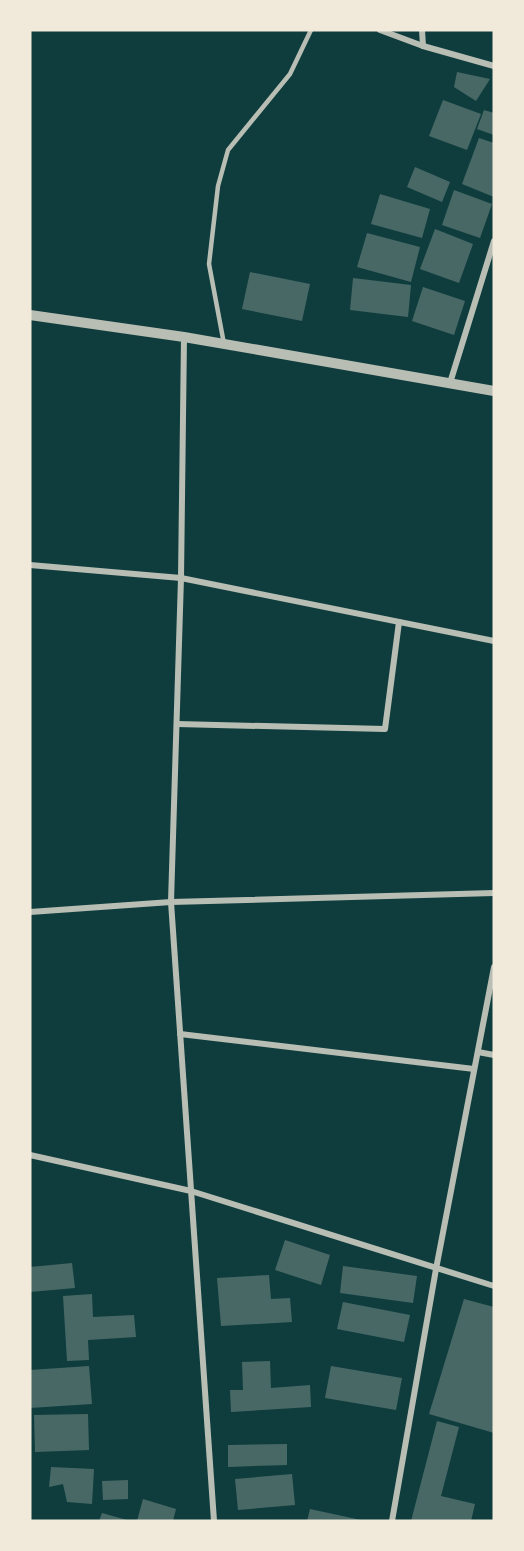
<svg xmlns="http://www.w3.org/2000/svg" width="524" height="1551" font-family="Quicksand,sans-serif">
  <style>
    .building { fill: #486865 }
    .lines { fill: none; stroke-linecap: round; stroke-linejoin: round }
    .service { stroke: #b8beb3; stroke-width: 4.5 }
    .minor { stroke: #b8beb3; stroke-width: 6 }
    .tertiary { stroke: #b8beb3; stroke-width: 10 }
  </style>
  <rect width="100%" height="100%" fill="#0f3d3e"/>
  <g class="building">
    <path d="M 457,72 L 490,79 L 476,101 L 454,87 Z"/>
    <path d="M 443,100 L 481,114 L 467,150 L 429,136 Z"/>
    <path d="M 484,110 L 494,113 L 494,135 L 477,129 Z"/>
    <path d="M 479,138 L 494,143 L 494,197 L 462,184 Z"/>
    <path d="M 415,167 L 450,182 L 442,202 L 407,187 Z"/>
    <path d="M 454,190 L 492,204 L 480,238 L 442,225 Z"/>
    <path d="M 380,194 L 430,209 L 422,238 L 371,224 Z"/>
    <path d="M 435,229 L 473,244 L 459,283 L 420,269 Z"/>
    <path d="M 367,233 L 420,247 L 411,282 L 357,267 Z"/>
    <path d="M 250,272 L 310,284 L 302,321 L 242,309 Z"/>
    <path d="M 353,278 L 411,285 L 408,317 L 350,310 Z"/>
    <path d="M 423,287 L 465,301 L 454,335 L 412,321 Z"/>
    <path d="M 285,1240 L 330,1255 L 321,1285 L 275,1270 Z"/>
    <path d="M 72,1263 L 75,1288 L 30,1292 L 30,1267 Z"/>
    <path d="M 343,1266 L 417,1276 L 413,1303 L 340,1293 Z"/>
    <path d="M 269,1275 L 271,1299 L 290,1298 L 292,1322 L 221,1326 L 217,1278 Z"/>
    <path d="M 92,1294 L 93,1317 L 134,1315 L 136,1337 L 88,1340 L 89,1360 L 67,1361 L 63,1296 Z"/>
    <path d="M 464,1299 L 494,1307 L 494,1433 L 429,1414 Z"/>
    <path d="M 343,1302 L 410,1315 L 404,1342 L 337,1329 Z"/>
    <path d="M 270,1361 L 271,1388 L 310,1385 L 311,1407 L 231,1412 L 230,1390 L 243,1390 L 242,1362 Z"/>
    <path d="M 89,1366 L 92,1404 L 30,1408 L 30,1370 Z"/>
    <path d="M 331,1366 L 402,1378 L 396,1410 L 325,1398 Z"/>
    <path d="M 88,1414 L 89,1450 L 35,1452 L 34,1415 Z"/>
    <path d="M 437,1421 L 459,1427 L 441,1496 L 475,1504 L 471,1521 L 411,1521 Z"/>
    <path d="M 287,1444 L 287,1465 L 228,1467 L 228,1445 Z"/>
    <path d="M 51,1467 L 94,1469 L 92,1504 L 67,1502 L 63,1484 L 49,1487 Z"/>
    <path d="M 292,1474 L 295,1505 L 238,1510 L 235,1479 Z"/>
    <path d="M 128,1480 L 128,1499 L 103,1500 L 102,1481 Z"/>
    <path d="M 143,1499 L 176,1509 L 173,1521 L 137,1521 Z"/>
    <path d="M 310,1509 L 361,1520 L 361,1521 L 307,1521 Z"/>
    <path d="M 102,1513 L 127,1520 L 127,1521 L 99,1521 Z"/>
  </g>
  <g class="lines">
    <path class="service" d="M 224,344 L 209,264 L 218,186 L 228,150 L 290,74 L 311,30"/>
    <g class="minor">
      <path d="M 380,30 L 423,46 L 494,66"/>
      <path d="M 422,30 L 423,46"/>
      <path d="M 184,337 L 181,578 L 171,902 L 214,1521"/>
      <path d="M 450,383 L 494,241"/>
      <path d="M 30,565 L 181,578 L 494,641"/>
      <path d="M 177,724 L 385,729 L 399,622"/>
      <path d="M 30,912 L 171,902 L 494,893"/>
      <path d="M 180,1034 L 474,1069"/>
      <path d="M 478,1052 L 494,1055"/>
      <path d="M 30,1155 L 191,1191 L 494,1286"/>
      <path d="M 392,1521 L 436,1269 L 494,967"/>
    </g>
    <path class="tertiary" d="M 30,315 L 184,337 L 494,391"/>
  </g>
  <rect width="524" height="1551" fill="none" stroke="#f1e9da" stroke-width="63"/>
</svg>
